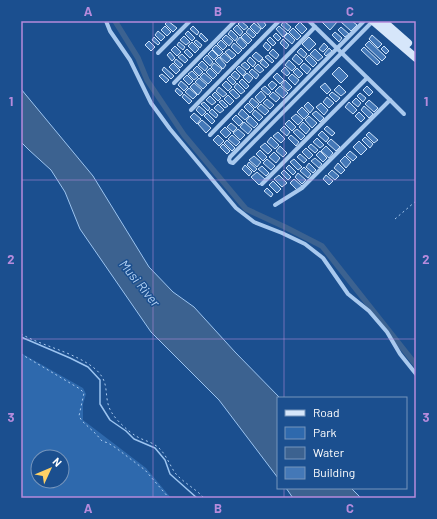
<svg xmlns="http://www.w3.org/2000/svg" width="437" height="519" font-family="Barlow,sans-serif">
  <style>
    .green { fill: #2e69ad; fill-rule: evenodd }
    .water { fill: #3c6290; stroke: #9cc4f0 }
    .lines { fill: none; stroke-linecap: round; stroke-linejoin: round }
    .stream { stroke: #9cc4f0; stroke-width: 1.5 }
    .canal { stroke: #3c6290; stroke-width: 5.5 }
    .building { fill: #4478b7; stroke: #cfe3fa }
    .path { stroke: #a9c9ee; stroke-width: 1; stroke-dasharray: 2 3; stroke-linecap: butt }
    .street { stroke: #a9c9ee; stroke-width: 4 }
    .secondary { stroke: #d6e6fa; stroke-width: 8 }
    .grid { fill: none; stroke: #b68bdc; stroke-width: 1; stroke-opacity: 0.55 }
    .labels { text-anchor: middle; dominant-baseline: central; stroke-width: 3; stroke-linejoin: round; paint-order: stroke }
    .water-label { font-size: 13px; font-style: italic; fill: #b5d3f5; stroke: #1b4f8f }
    .neatline { fill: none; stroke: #b68bdc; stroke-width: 1.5 }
    .grid-label { font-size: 13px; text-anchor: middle; font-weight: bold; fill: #b68bdc }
  </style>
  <rect width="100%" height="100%" fill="#1b4f8f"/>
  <path class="green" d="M 21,353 L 83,388 L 86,394 L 83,404 L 83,420 L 146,468 L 171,498 L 21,498 ZM 38,457 L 62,457 L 62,481 L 38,481 Z"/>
  <g class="water">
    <path d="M 21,89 L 93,176 L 149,267 L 173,292 L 194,307 L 235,352 L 280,398 L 278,398 L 278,478 L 219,400 L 151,332 L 80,229 L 65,192 L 51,170 L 29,150 L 21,142 Z"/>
    <path d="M 286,488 L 351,488 L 361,498 L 293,498 Z"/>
  </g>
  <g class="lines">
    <path class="stream" d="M 21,337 L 70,358 L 88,367 L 100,380 L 100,404 L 110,420 L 126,431 L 134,439 L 155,448 L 165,460 L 170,474 L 197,498"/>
    <path class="canal" d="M 115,21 L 138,58 L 147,80 L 184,135 L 246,209 L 285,227 L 322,246 L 416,365"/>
  </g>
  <g class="building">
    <path d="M 168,21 L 177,28 L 173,32 L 165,24 Z"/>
    <path d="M 241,21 L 248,27 L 244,30 L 238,24 Z"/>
    <path d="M 256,21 L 263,21 L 266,25 L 262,29 Z"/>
    <path d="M 284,21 L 291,27 L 288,31 L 281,25 Z"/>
    <path d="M 321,21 L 338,21 L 330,30 Z"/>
    <path d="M 342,21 L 352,21 L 357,25 L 351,31 L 341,22 Z"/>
    <path d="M 300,22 L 307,29 L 302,34 L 295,27 Z"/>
    <path d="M 254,23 L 261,29 L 257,34 L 250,27 Z"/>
    <path d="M 237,25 L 243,32 L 240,36 L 233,29 Z"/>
    <path d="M 165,26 L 171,32 L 167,36 L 161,30 Z"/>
    <path d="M 193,26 L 199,32 L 197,35 L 190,29 Z"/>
    <path d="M 279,26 L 287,33 L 283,37 L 276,29 Z"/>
    <path d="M 341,27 L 349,34 L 345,37 L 338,30 Z"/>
    <path d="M 249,28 L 256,35 L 253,38 L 246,32 Z"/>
    <path d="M 293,28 L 301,36 L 297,40 L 289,32 Z"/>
    <path d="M 231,30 L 238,37 L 235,41 L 228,34 Z"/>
    <path d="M 158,31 L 165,37 L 161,41 L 155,35 Z"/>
    <path d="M 188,31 L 195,38 L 192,41 L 185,34 Z"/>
    <path d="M 335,32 L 342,38 L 339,42 L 332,35 Z"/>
    <path d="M 201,33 L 208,40 L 205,42 L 199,36 Z"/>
    <path d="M 245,33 L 252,40 L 248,44 L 241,37 Z"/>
    <path d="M 276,33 L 281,38 L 278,41 L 273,36 Z"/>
    <path d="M 288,33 L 295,40 L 292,44 L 284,37 Z"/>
    <path d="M 226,35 L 233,41 L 229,46 L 222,39 Z"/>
    <path d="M 372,35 L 382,44 L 378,48 L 369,39 Z"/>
    <path d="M 184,36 L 190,42 L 186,45 L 180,40 Z"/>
    <path d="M 154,37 L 160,43 L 158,45 L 152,40 Z"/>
    <path d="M 240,37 L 247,45 L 243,49 L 236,42 Z"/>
    <path d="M 270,37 L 276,43 L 273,46 L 267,40 Z"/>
    <path d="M 309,37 L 316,44 L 309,51 L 302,44 Z"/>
    <path d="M 283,39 L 289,45 L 286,49 L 280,43 Z"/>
    <path d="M 196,40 L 202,45 L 200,48 L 194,42 Z"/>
    <path d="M 221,40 L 227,46 L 223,50 L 217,44 Z"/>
    <path d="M 149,41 L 155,47 L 151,51 L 145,45 Z"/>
    <path d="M 369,41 L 386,57 L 382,61 L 365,45 Z"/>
    <path d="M 179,42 L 185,47 L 183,50 L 177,45 Z"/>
    <path d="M 192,42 L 199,49 L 195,53 L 188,46 Z"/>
    <path d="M 266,42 L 271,47 L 268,51 L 263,46 Z"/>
    <path d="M 234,43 L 242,50 L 238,54 L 231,47 Z"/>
    <path d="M 324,43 L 328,47 L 323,52 L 319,49 Z"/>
    <path d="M 216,45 L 223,52 L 219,56 L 212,49 Z"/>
    <path d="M 175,46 L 181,52 L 177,56 L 171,50 Z"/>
    <path d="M 384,46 L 389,51 L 386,54 L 381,49 Z"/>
    <path d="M 364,47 L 380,62 L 377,65 L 361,50 Z"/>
    <path d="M 301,48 L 307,54 L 304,58 L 297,52 Z"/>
    <path d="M 329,48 L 332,51 L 326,56 L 324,54 Z"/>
    <path d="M 187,49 L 193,55 L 190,58 L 184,52 Z"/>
    <path d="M 229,49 L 236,55 L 232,59 L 225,52 Z"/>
    <path d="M 273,49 L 279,55 L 276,59 L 269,53 Z"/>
    <path d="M 315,49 L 323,57 L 318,61 L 310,54 Z"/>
    <path d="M 212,50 L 218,56 L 214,60 L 208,54 Z"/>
    <path d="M 170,52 L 175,58 L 172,61 L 167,55 Z"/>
    <path d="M 256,52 L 263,58 L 259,62 L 252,56 Z"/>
    <path d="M 224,53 L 231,59 L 227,63 L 220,57 Z"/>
    <path d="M 182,54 L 188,60 L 185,63 L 178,57 Z"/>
    <path d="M 296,54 L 303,61 L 299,65 L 292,59 Z"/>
    <path d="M 207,55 L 213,62 L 210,66 L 203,59 Z"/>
    <path d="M 268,55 L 274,61 L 272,63 L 265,57 Z"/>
    <path d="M 309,55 L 317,63 L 313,67 L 305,59 Z"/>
    <path d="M 219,57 L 226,65 L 223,69 L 215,61 Z"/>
    <path d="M 250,57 L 256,63 L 253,67 L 247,61 Z"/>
    <path d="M 176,59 L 183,65 L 180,68 L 174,62 Z"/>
    <path d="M 263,59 L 269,65 L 266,68 L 260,63 Z"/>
    <path d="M 289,60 L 296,67 L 292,71 L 285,65 Z"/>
    <path d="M 202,61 L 208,67 L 205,71 L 198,65 Z"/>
    <path d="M 245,62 L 250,67 L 247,70 L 241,65 Z"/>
    <path d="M 173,63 L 180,70 L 176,74 L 169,67 Z"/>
    <path d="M 214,63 L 222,69 L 218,74 L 211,67 Z"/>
    <path d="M 304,63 L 311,69 L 307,74 L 300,67 Z"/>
    <path d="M 258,64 L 264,70 L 260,73 L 254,68 Z"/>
    <path d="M 197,66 L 203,72 L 199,76 L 193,70 Z"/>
    <path d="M 239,66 L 246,72 L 243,76 L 236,69 Z"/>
    <path d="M 164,67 L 174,76 L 171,79 L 162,70 Z"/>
    <path d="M 285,67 L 290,73 L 287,76 L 281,71 Z"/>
    <path d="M 339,67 L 348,76 L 341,83 L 332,74 Z"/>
    <path d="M 210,68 L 217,75 L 213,79 L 206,72 Z"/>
    <path d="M 297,68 L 303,74 L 299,78 L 293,72 Z"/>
    <path d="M 252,69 L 259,75 L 256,79 L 249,72 Z"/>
    <path d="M 192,71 L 198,77 L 194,80 L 188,74 Z"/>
    <path d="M 235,71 L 240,76 L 237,80 L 231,75 Z"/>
    <path d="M 204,73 L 212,80 L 208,84 L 200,77 Z"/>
    <path d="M 247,73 L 253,78 L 249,83 L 243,77 Z"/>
    <path d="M 277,73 L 284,80 L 280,84 L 273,77 Z"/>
    <path d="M 162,74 L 169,80 L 166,83 L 159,76 Z"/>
    <path d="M 292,74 L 299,80 L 295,85 L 288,78 Z"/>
    <path d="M 187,75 L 193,81 L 189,85 L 183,79 Z"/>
    <path d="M 230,76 L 236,82 L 233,85 L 227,79 Z"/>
    <path d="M 199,78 L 207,85 L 203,89 L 195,82 Z"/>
    <path d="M 242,79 L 249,86 L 246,89 L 239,82 Z"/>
    <path d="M 285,80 L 292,87 L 288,91 L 281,85 Z"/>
    <path d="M 181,81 L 188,87 L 184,91 L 178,85 Z"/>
    <path d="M 226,81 L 232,87 L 228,91 L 222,85 Z"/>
    <path d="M 272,81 L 277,85 L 272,90 L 268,85 Z"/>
    <path d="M 194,83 L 202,90 L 198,95 L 190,87 Z"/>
    <path d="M 237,83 L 245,91 L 241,94 L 234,87 Z"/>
    <path d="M 325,83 L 331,90 L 327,94 L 320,87 Z"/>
    <path d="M 339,85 L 346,92 L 341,96 L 334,90 Z"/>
    <path d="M 265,86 L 271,92 L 268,95 L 261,89 Z"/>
    <path d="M 280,86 L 288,93 L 283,98 L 275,91 Z"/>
    <path d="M 367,86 L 373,92 L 369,96 L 363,90 Z"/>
    <path d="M 219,87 L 227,94 L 223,97 L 216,91 Z"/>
    <path d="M 177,88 L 183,93 L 180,96 L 175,91 Z"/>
    <path d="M 189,88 L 197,95 L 193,99 L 185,92 Z"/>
    <path d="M 233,89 L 240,96 L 236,99 L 229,92 Z"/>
    <path d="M 261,91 L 266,97 L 260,103 L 255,97 Z"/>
    <path d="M 215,92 L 221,98 L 218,101 L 212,95 Z"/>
    <path d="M 273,92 L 280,98 L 276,102 L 269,96 Z"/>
    <path d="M 332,92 L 340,98 L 336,102 L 329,95 Z"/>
    <path d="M 360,93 L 366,98 L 363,102 L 357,96 Z"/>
    <path d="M 184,94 L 192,101 L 189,104 L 182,97 Z"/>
    <path d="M 228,95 L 234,101 L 230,105 L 224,99 Z"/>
    <path d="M 210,96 L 216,102 L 212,105 L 206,100 Z"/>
    <path d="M 327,97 L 334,103 L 329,108 L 323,102 Z"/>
    <path d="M 252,98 L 259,104 L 255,108 L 249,102 Z"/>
    <path d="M 356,98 L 361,103 L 358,107 L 352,102 Z"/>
    <path d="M 267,99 L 274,105 L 270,109 L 263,103 Z"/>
    <path d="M 222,100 L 228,106 L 225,108 L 219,102 Z"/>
    <path d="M 369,100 L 378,108 L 374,112 L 365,104 Z"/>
    <path d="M 204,102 L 210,108 L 208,111 L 201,104 Z"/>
    <path d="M 308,102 L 314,108 L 310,113 L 304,106 Z"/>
    <path d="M 349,102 L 357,110 L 353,114 L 345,107 Z"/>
    <path d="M 248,103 L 254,109 L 250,113 L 244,107 Z"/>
    <path d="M 321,103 L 328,110 L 324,115 L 316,107 Z"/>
    <path d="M 218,104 L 224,110 L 220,113 L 214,108 Z"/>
    <path d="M 261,104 L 269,111 L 265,115 L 257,108 Z"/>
    <path d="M 199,106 L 206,112 L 202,116 L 196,110 Z"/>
    <path d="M 364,106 L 373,114 L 369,118 L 361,110 Z"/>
    <path d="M 302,107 L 309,114 L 304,119 L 297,112 Z"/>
    <path d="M 212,109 L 218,115 L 216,118 L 209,112 Z"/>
    <path d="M 242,109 L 249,116 L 245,120 L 238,114 Z"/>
    <path d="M 255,110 L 263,117 L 259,121 L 252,114 Z"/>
    <path d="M 316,111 L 324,118 L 320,122 L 312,114 Z"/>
    <path d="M 359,112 L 365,118 L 361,122 L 355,116 Z"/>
    <path d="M 194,113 L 201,119 L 197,124 L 190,117 Z"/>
    <path d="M 207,113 L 215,121 L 212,124 L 204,116 Z"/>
    <path d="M 296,114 L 303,120 L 298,125 L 291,118 Z"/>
    <path d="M 236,115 L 243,122 L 239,126 L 232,119 Z"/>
    <path d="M 250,116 L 258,124 L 254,128 L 246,121 Z"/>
    <path d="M 309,116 L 317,123 L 312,128 L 305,120 Z"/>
    <path d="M 202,120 L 211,128 L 206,133 L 198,124 Z"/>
    <path d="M 289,120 L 296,127 L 292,131 L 285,124 Z"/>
    <path d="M 244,122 L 252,129 L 248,134 L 240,127 Z"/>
    <path d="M 303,122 L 310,129 L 306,134 L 299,127 Z"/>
    <path d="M 231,123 L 237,128 L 233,132 L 227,127 Z"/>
    <path d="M 284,126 L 290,132 L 287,136 L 280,130 Z"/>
    <path d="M 327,126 L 335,133 L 332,136 L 324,129 Z"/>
    <path d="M 225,127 L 231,133 L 226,138 L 220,132 Z"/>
    <path d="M 238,129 L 245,135 L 240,140 L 233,133 Z"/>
    <path d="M 297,129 L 305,136 L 301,140 L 293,132 Z"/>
    <path d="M 322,131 L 329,138 L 326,142 L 318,135 Z"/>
    <path d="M 278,132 L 285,139 L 281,143 L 273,136 Z"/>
    <path d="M 369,132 L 378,140 L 374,143 L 366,135 Z"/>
    <path d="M 218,135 L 224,141 L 219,146 L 213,140 Z"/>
    <path d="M 232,135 L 240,142 L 236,146 L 228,139 Z"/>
    <path d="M 291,135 L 299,142 L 296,146 L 288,138 Z"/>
    <path d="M 271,137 L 279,145 L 275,149 L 267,142 Z"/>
    <path d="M 365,137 L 373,144 L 370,148 L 362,140 Z"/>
    <path d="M 317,138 L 324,145 L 320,148 L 313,142 Z"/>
    <path d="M 331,139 L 340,147 L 336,151 L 327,143 Z"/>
    <path d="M 227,140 L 235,148 L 232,151 L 224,143 Z"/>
    <path d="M 359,141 L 367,149 L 361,155 L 353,147 Z"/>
    <path d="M 265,143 L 272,150 L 268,154 L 260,147 Z"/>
    <path d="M 223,144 L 230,151 L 227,154 L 220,147 Z"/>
    <path d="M 311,144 L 318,150 L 315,153 L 308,147 Z"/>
    <path d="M 280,146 L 287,153 L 283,157 L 276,151 Z"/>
    <path d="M 326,146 L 333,153 L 329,158 L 321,151 Z"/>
    <path d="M 306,148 L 313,155 L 309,159 L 302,152 Z"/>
    <path d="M 260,150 L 267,157 L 263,161 L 256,154 Z"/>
    <path d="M 320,151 L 327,158 L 323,162 L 316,155 Z"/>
    <path d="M 350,151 L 357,157 L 353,161 L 346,155 Z"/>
    <path d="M 274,152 L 280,158 L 276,163 L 269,157 Z"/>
    <path d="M 300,154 L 307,160 L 304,163 L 297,157 Z"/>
    <path d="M 254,156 L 261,162 L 257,167 L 249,160 Z"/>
    <path d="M 345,156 L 351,162 L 346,168 L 340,161 Z"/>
    <path d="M 315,158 L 322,164 L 319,168 L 311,161 Z"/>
    <path d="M 267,159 L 275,166 L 271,170 L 263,163 Z"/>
    <path d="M 294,159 L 302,167 L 298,170 L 290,162 Z"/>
    <path d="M 249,162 L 257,169 L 254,172 L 247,165 Z"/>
    <path d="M 309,163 L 316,170 L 313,173 L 306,167 Z"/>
    <path d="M 338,163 L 345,170 L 341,174 L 334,168 Z"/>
    <path d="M 245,165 L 252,172 L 249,176 L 242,169 Z"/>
    <path d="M 289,165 L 296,172 L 293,175 L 286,168 Z"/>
    <path d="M 262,166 L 269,173 L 266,176 L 258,169 Z"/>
    <path d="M 304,167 L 311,174 L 308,178 L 300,171 Z"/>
    <path d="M 284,170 L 291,177 L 288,180 L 281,173 Z"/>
    <path d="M 332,170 L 339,176 L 335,180 L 328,174 Z"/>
    <path d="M 257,172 L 265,179 L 259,185 L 251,177 Z"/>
    <path d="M 298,173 L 306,180 L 302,184 L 295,177 Z"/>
    <path d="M 279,175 L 287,183 L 282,187 L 274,179 Z"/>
    <path d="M 326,175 L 333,181 L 329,185 L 323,179 Z"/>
    <path d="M 294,179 L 302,186 L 297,190 L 290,183 Z"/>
    <path d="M 273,181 L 281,189 L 277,193 L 269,185 Z"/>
    <path d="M 267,188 L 273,194 L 271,197 L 264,191 Z"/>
  </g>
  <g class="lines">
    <g class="path">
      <path d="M 395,219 L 416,201"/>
      <path d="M 21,334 C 43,346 69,351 90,365 C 114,381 101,396 112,413 C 116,420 129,432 136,436 C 142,440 149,441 155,445 C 166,452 169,465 176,474 C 184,483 196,489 204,498"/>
      <path d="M 21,354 L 80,389 L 84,393 L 79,416 L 82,421 L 96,434 L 102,441 L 108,443 L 116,448 L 145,470 L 169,498"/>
    </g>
    <g class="street">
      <path d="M 106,21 L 110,31 L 130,60 L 151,103 L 170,129 L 236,208 L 254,222 L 282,233 L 305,244 L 323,258 L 348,294 L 369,311 L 387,332 L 400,354 L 416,374"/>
      <path d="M 364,21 L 230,157 L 229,160 L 230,162 L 233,163 L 235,161 L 373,21"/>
      <path d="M 158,53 L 190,21"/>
      <path d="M 174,83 L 235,21"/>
      <path d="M 390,100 L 404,114"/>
      <path d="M 191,110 L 279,21"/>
      <path d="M 210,135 L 315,27"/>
      <path d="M 262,184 L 367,78"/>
      <path d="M 275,205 L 302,188 L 390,100 L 309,21"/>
    </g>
    <g class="secondary">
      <path d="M 373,21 L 416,58"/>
      <path d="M 383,21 L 408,43"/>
    </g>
  </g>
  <path class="grid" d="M 153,21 L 153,498M 284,21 L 284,398M 21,180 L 416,180M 21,339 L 416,339M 284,488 L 284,498"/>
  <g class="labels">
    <g class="water-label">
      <text transform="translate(140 283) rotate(51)">Musi River</text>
    </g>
  </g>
  <rect width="437" height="519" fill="none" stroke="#1b4f8f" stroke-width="44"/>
  <rect x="277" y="397" width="130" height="92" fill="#1b4f8f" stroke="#7695bc"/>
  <rect x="285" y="410" width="20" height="6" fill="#d6e6fa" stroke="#7695bc"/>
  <text x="313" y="417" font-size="12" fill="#ffffff">Road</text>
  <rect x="285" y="427" width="20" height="12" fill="#2e69ad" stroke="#7695bc"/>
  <text x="313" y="437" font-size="12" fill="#ffffff">Park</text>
  <rect x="285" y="447" width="20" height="12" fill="#3c6290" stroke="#7695bc"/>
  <text x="313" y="457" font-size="12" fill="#ffffff">Water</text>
  <rect x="285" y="467" width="20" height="12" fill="#4478b7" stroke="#7695bc"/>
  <text x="313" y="477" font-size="12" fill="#ffffff">Building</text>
  <g transform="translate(50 469) rotate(46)"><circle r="19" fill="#1b4f8f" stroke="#7695bc"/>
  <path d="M0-3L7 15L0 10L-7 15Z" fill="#ffd166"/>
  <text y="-6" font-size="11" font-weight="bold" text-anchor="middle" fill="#ffffff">N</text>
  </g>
  <rect x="22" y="22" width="393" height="475" class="neatline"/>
  <g class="grid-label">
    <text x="88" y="16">A</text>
    <text x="218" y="16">B</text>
    <text x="350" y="16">C</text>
    <text x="11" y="106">1</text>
    <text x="426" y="106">1</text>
    <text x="11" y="264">2</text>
    <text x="426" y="264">2</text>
    <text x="11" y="422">3</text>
    <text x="426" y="422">3</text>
    <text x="88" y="513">A</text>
    <text x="218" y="513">B</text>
    <text x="350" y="513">C</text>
  </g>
</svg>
